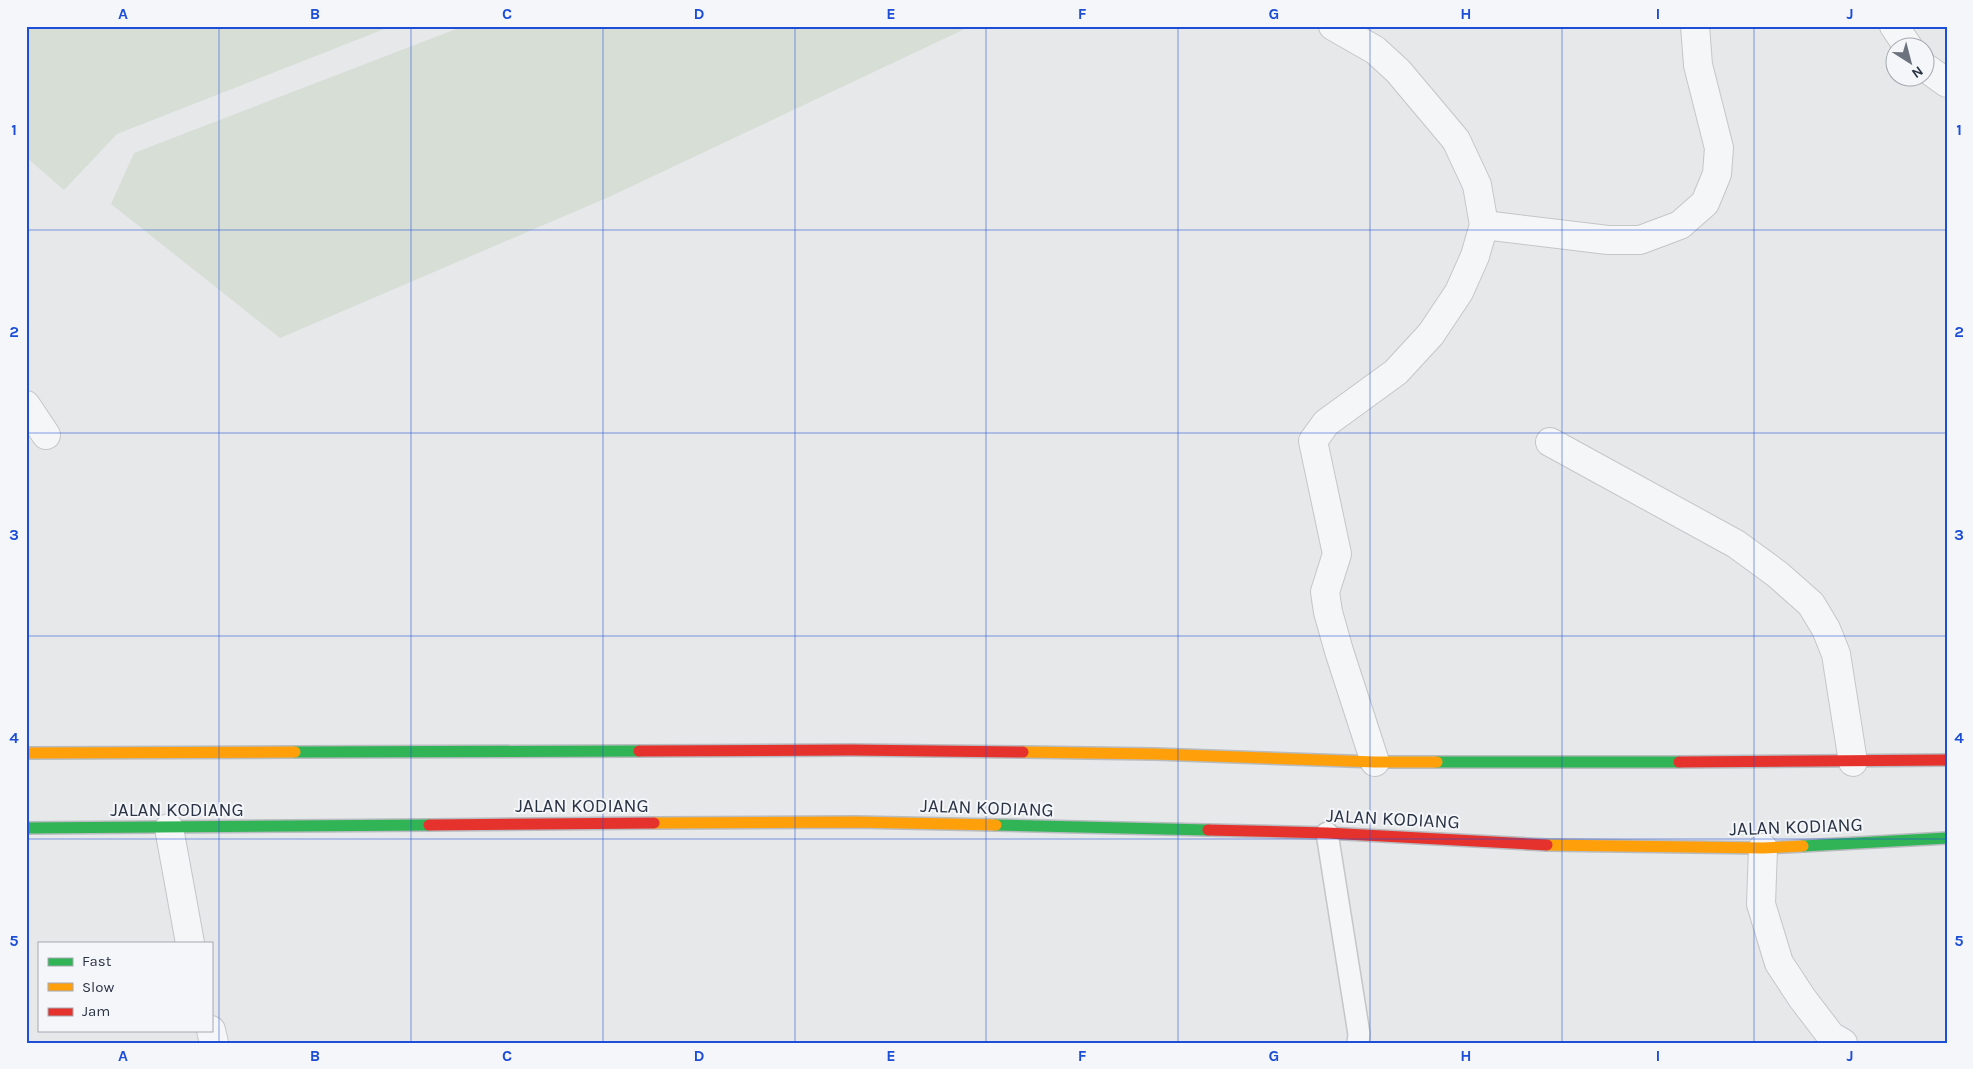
<svg xmlns="http://www.w3.org/2000/svg" width="1973" height="1069" font-family="Karla,sans-serif">
  <style>
    .green { fill: #d6ded6 }
    .lines { fill: none; stroke-linecap: round; stroke-linejoin: round }
    .lane-casing { stroke: #c4c6c8; stroke-width: 24 }
    .street-casing { stroke: #c4c6c8; stroke-width: 30 }
    .fast-casing { stroke: #b8bbbf; stroke-width: 14 }
    .slow-casing { stroke: #b8bbbf; stroke-width: 14 }
    .jam-casing { stroke: #b8bbbf; stroke-width: 14 }
    .lane { stroke: #f5f6f7; stroke-width: 21 }
    .street { stroke: #f5f6f7; stroke-width: 28 }
    .fast { stroke: #30b455; stroke-width: 11 }
    .slow { stroke: #ff9f0a; stroke-width: 11 }
    .jam { stroke: #e5322d; stroke-width: 11 }
    .grid { fill: none; stroke: #1d4ed8; stroke-width: 1; stroke-opacity: 0.55 }
    .labels { text-anchor: middle; dominant-baseline: central; stroke-width: 4; stroke-linejoin: round; paint-order: stroke }
    .street-label { font-size: 19px; fill: #2b3445; stroke: #f4f6f9 }
    .neatline { fill: none; stroke: #1d4ed8; stroke-width: 2 }
    .grid-label { font-size: 16px; text-anchor: middle; font-weight: bold; fill: #1d4ed8 }
  </style>
  <rect width="100%" height="100%" fill="#e6e8ea"/>
  <g class="green">
    <path d="M 26,26 L 392,26 L 117,134 L 64,190 L 26,157 Z"/>
    <path d="M 464,26 L 971,26 L 611,196 L 280,338 L 111,204 L 134,153 Z"/>
  </g>
  <g class="lines">
    <g class="lane-casing">
      <path id="lane" d="M 1327,833 L 1359,1034 L 1358,1043"/>
    </g>
    <g class="street-casing">
      <g id="street">
        <path d="M 1333,26 L 1375,50 L 1398,71 L 1456,140 L 1477,185 L 1484,225 L 1475,256 L 1459,292 L 1431,334 L 1396,372 L 1326,423 L 1313,441 L 1337,554 L 1325,592 L 1328,612 L 1339,651 L 1375,762"/>
        <path d="M 1894,26 L 1909,48"/>
        <path d="M 1926,68 L 1947,83"/>
        <path d="M 1484,225 L 1608,240 L 1640,240 L 1680,225 L 1705,203 L 1717,174 L 1719,148 L 1698,65 L 1695,26"/>
        <path d="M 26,405 L 46,435"/>
        <path d="M 1550,442 L 1736,544 L 1777,574 L 1811,604 L 1826,629 L 1836,654 L 1853,762"/>
        <path d="M 169,828 L 190,943"/>
        <path d="M 1763,848 L 1761,904 L 1779,963 L 1802,998 L 1831,1036 L 1843,1043"/>
        <path d="M 211,1030 L 214,1043"/>
      </g>
    </g>
    <g class="fast-casing">
      <g id="fast">
        <path d="M 295,752 L 639,751"/>
        <path d="M 1437,762 L 1679,762"/>
        <path d="M 996,825 L 1208,830"/>
        <path d="M 26,828 L 429,825"/>
        <path d="M 1803,846 L 1947,838"/>
      </g>
    </g>
    <g class="slow-casing">
      <g id="slow">
        <path d="M 1023,752 L 1155,754 L 1375,762 L 1437,762"/>
        <path d="M 26,753 L 295,752"/>
        <path d="M 654,823 L 855,822 L 996,825"/>
        <path d="M 1547,845 L 1763,848 L 1803,846"/>
      </g>
    </g>
    <g class="jam-casing">
      <g id="jam">
        <path d="M 639,751 L 851,750 L 1023,752"/>
        <path d="M 1679,762 L 1947,760"/>
        <path d="M 429,825 L 654,823"/>
        <path d="M 1208,830 L 1327,833 L 1547,845"/>
      </g>
    </g>
    <use href="#lane" class="lane"/>
    <use href="#street" class="street"/>
    <use href="#fast" class="fast"/>
    <use href="#slow" class="slow"/>
    <use href="#jam" class="jam"/>
  </g>
  <path class="grid" d="M 219,26 L 219,1043M 411,26 L 411,1043M 603,26 L 603,1043M 795,26 L 795,1043M 986,26 L 986,1043M 1178,26 L 1178,1043M 1370,26 L 1370,1043M 1562,26 L 1562,1043M 1754,26 L 1754,1043M 26,230 L 1947,230M 26,433 L 1947,433M 26,636 L 1947,636M 26,839 L 1947,839"/>
  <g class="labels">
    <g class="street-label">
      <text x="582" y="806">JALAN KODIANG</text>
      <text transform="translate(987 808) rotate(2)">JALAN KODIANG</text>
      <text x="177" y="810">JALAN KODIANG</text>
      <text transform="translate(1393 819) rotate(3)">JALAN KODIANG</text>
      <text transform="translate(1796 827) rotate(-2)">JALAN KODIANG</text>
    </g>
  </g>
  <rect width="1973" height="1069" fill="none" stroke="#f4f6f9" stroke-width="55"/>
  <rect x="38" y="942" width="175" height="90" fill="#f4f6f9" stroke="#a4a8b1"/>
  <rect x="48" y="958" width="25" height="8" fill="#30b455" stroke="#a4a8b1"/>
  <text x="82" y="966" font-size="15" fill="#2b3445">Fast</text>
  <rect x="48" y="983" width="25" height="8" fill="#ff9f0a" stroke="#a4a8b1"/>
  <text x="82" y="992" font-size="15" fill="#2b3445">Slow</text>
  <rect x="48" y="1008" width="25" height="8" fill="#e5322d" stroke="#a4a8b1"/>
  <text x="82" y="1016" font-size="15" fill="#2b3445">Jam</text>
  <g transform="translate(1910 62) rotate(144)"><circle r="24" fill="#f4f6f9" stroke="#a4a8b1"/>
  <path d="M0-4L9 19L0 12L-9 19Z" fill="#6c737f"/>
  <text y="-8" font-size="14" font-weight="bold" text-anchor="middle" fill="#2b3445">N</text>
  </g>
  <rect x="28" y="28" width="1918" height="1014" class="neatline"/>
  <g class="grid-label">
    <text x="123" y="19">A</text>
    <text x="315" y="19">B</text>
    <text x="507" y="19">C</text>
    <text x="699" y="19">D</text>
    <text x="891" y="19">E</text>
    <text x="1082" y="19">F</text>
    <text x="1274" y="19">G</text>
    <text x="1466" y="19">H</text>
    <text x="1658" y="19">I</text>
    <text x="1850" y="19">J</text>
    <text x="14" y="135">1</text>
    <text x="1959" y="135">1</text>
    <text x="14" y="337">2</text>
    <text x="1959" y="337">2</text>
    <text x="14" y="540">3</text>
    <text x="1959" y="540">3</text>
    <text x="14" y="743">4</text>
    <text x="1959" y="743">4</text>
    <text x="14" y="946">5</text>
    <text x="1959" y="946">5</text>
    <text x="123" y="1061">A</text>
    <text x="315" y="1061">B</text>
    <text x="507" y="1061">C</text>
    <text x="699" y="1061">D</text>
    <text x="891" y="1061">E</text>
    <text x="1082" y="1061">F</text>
    <text x="1274" y="1061">G</text>
    <text x="1466" y="1061">H</text>
    <text x="1658" y="1061">I</text>
    <text x="1850" y="1061">J</text>
  </g>
</svg>
